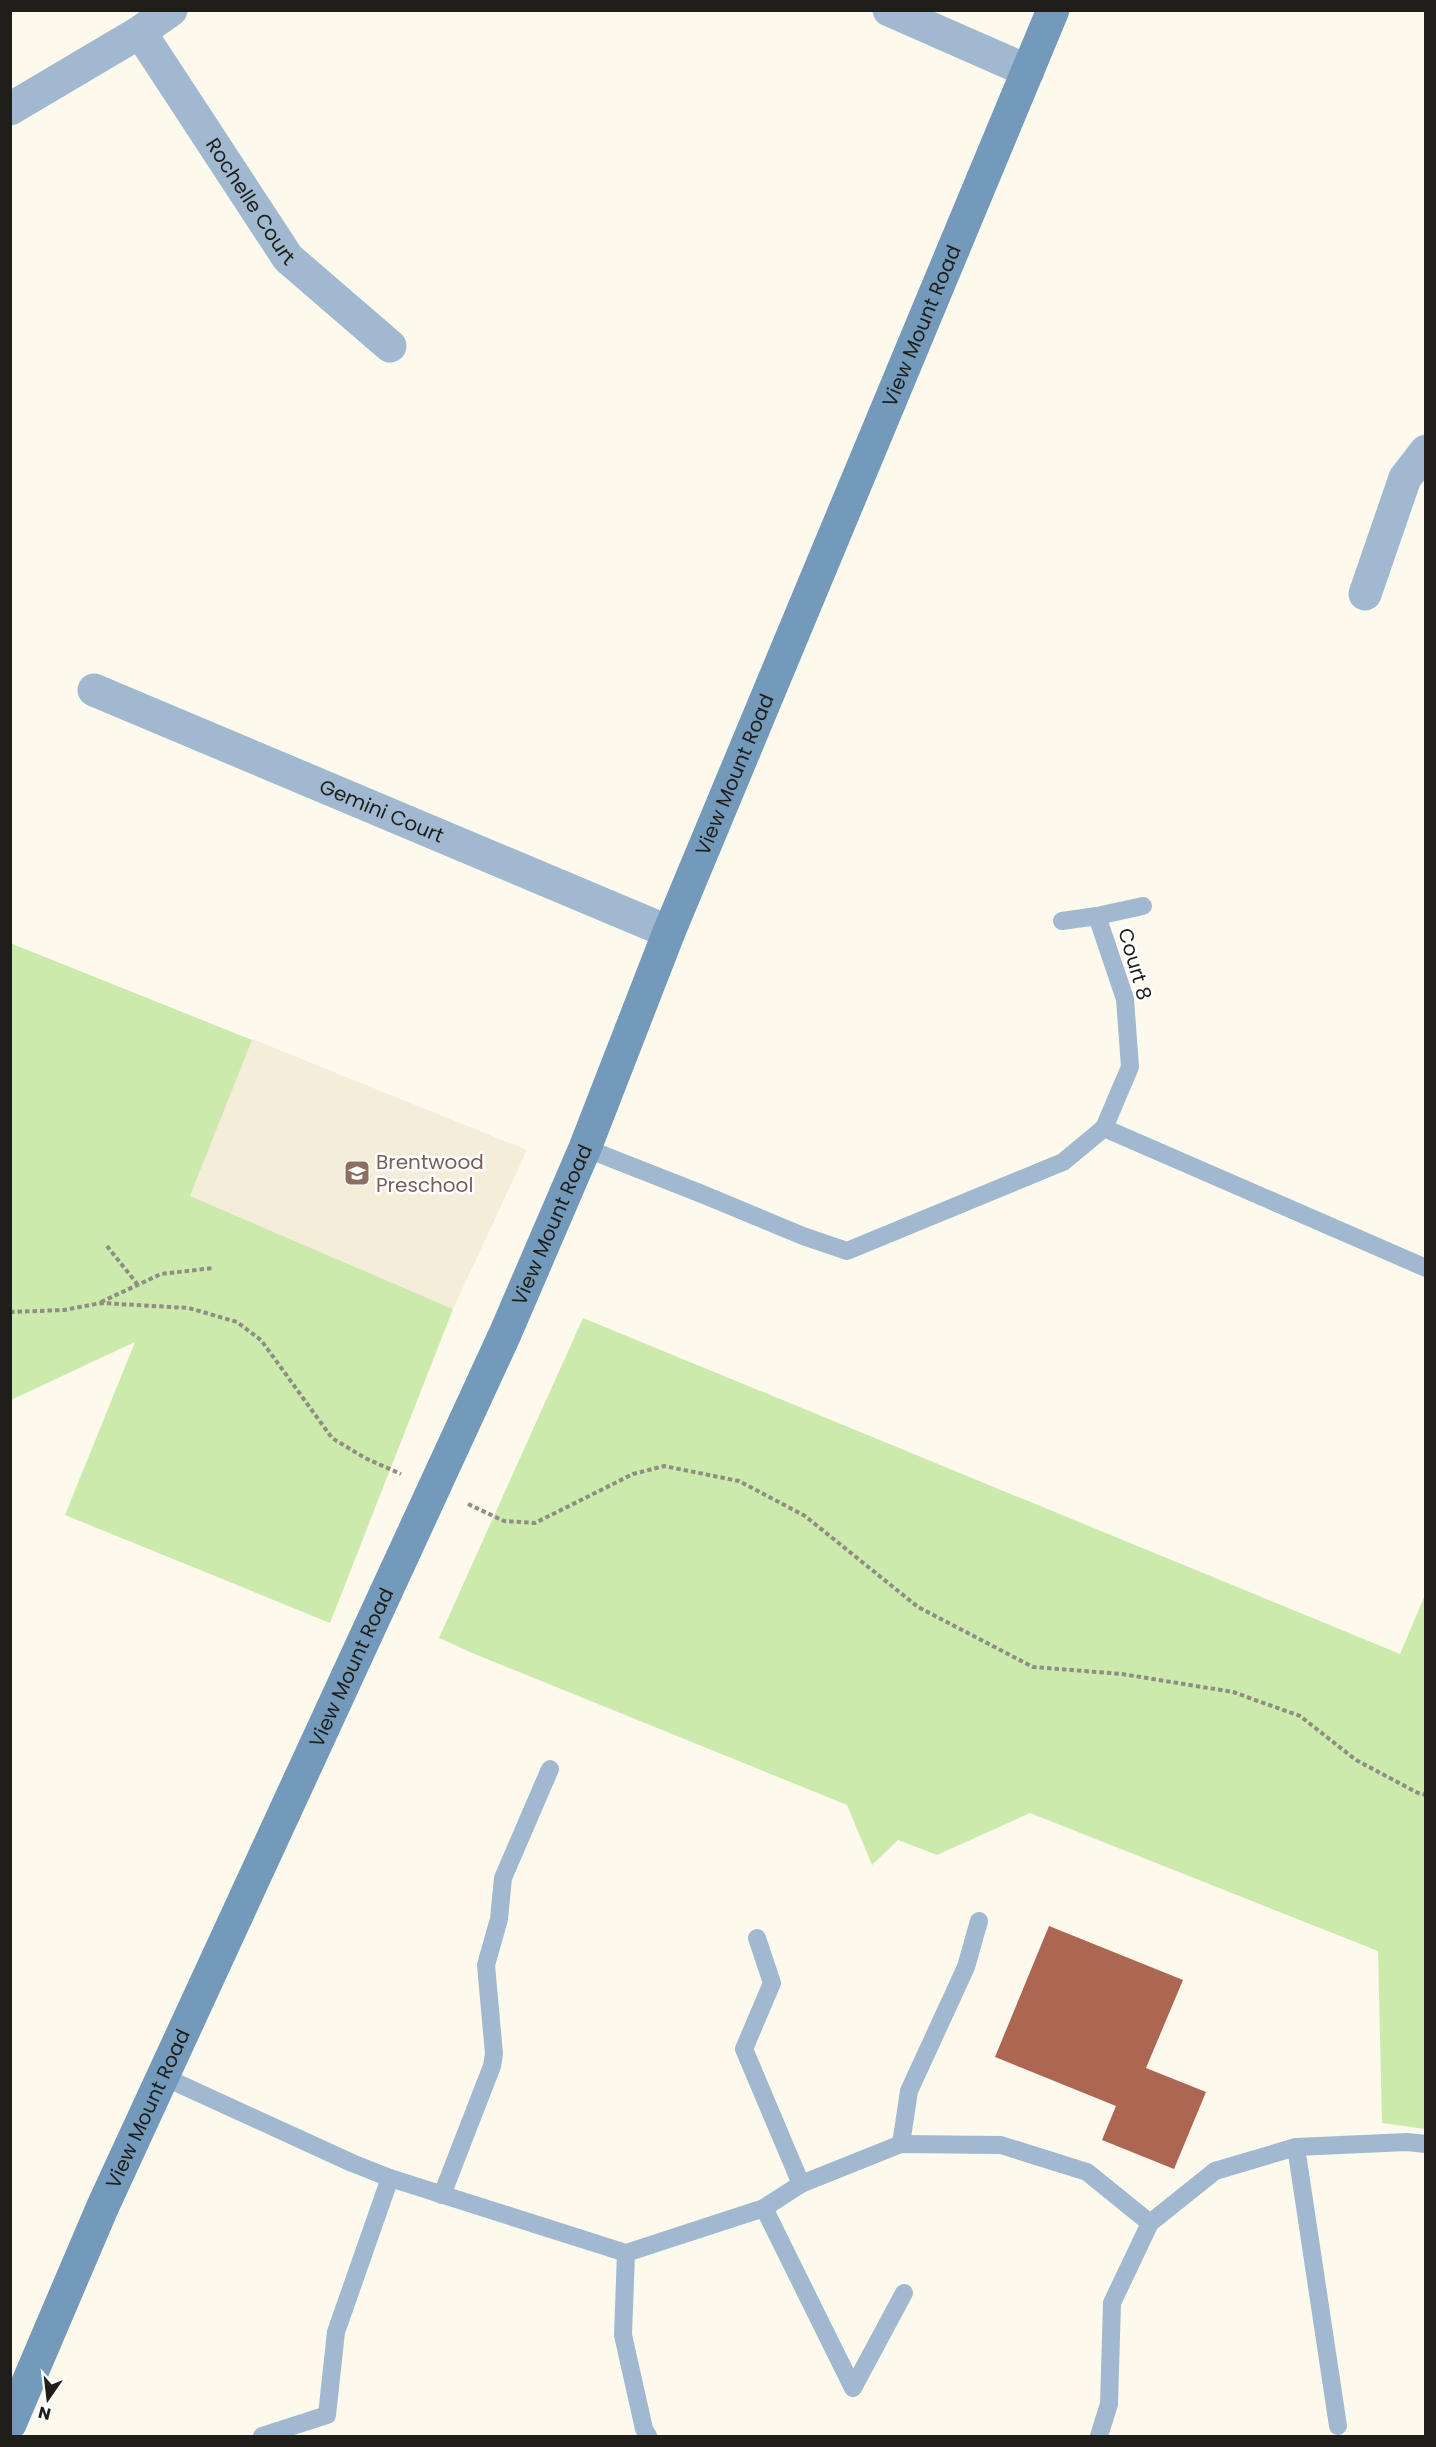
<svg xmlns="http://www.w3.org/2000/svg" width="1436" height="2447" font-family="Poppins,sans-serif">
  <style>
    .built { fill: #f4edda }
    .green { fill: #cdeaad }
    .building { fill: #ac6652 }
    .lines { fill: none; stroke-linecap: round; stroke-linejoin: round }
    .path { stroke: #908d85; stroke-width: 4; stroke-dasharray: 4.5 3; stroke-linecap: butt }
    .lane { stroke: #a0b9d0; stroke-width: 18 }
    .street { stroke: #a0b9d0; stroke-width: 33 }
    .secondary { stroke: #739abb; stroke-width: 33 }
    .labels { text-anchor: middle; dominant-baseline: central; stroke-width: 5; stroke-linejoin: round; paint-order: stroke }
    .street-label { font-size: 20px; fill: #1f1e1a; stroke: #fff }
    .education-label { font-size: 20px; fill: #785e54; stroke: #fff; text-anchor: start }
  </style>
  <rect width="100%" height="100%" fill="#fdf9ed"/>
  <path class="built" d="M 252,1039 L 527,1150 L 453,1309 L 190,1196 Z"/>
  <g class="green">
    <path d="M 10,943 L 252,1040 L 190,1196 L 453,1309 L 330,1623 L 65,1515 L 135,1342 L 11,1400 Z"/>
    <path d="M 583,1318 L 1400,1654 L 1425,1595 L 1425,2129 L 1382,2123 L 1378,1951 L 1030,1813 L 937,1855 L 898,1840 L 872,1865 L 847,1805 L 477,1655 L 439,1638 Z"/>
  </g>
  <path class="building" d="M 1049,1926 L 1183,1980 L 1146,2068 L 1206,2092 L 1174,2169 L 1102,2140 L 1116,2106 L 995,2057 Z"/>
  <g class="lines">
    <g class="path">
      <path d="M 107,1246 L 138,1285"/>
      <path d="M 101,1302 L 161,1274 L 213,1268"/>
      <path d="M 10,1312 L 64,1310 L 101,1303 L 189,1308 L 237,1322 L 261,1340 L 332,1438 L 365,1458 L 401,1474"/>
      <path d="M 468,1504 L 504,1521 L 535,1523 L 633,1474 L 664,1466 L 739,1481 L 805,1516 L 918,1607 L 1033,1667 L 1122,1674 L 1233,1692 L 1300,1716 L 1356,1760 L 1418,1793 L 1426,1795"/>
    </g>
    <g class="lane">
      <path d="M 1062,921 L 1097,916"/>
      <path d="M 1104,1128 L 1130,1067 L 1125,999 L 1097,916 L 1143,906"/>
      <path d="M 585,1148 L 702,1194 L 803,1236 L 847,1251 L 1063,1162 L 1104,1128 L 1426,1268"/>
      <path d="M 757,1938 L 772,1983 L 744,2049 L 801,2184"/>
      <path d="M 162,2076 L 352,2163 L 390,2178 L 626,2253 L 764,2208 L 801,2184 L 901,2144 L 1001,2145 L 1087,2172 L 1150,2223"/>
      <path d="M 901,2144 L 909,2091 L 966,1967 L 979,1921"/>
      <path d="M 1296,2147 L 1338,2426"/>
      <path d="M 442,2195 L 492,2066 L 494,2054 L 486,1965 L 499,1919 L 503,1878 L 550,1769"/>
      <path d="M 764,2208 L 853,2388 L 904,2293"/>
      <path d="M 626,2253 L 623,2335 L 644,2429 L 648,2436"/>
      <path d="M 262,2436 L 327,2415 L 336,2332 L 390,2178"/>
      <path d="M 1099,2436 L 1109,2404 L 1112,2303 L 1150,2223 L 1215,2171 L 1296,2147 L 1407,2142 L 1426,2144"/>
    </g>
    <g class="street">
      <path d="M 889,10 L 1028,71"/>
      <path id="s1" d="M 140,32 L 288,258 L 390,346"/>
      <path d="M 10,109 L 140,32 L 171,10"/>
      <path d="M 1365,594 L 1405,478 L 1426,451"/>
      <path id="s2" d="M 94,690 L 669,932"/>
    </g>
    <path class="secondary" id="s3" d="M 10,2424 L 103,2206 L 505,1334 L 585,1148 L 669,932 L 1053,10"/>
  </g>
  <defs>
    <g id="school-square" transform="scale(1.35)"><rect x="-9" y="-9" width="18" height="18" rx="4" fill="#8d6e63" stroke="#fff"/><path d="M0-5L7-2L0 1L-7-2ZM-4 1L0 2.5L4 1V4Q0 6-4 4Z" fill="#fff"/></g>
  </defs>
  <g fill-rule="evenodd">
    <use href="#school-square" x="357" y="1173"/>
  </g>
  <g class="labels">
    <g class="street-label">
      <text stroke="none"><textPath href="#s1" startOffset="202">Rochelle Court</textPath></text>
      <text stroke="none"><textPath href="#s3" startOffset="2288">View Mount Road</textPath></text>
      <text stroke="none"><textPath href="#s3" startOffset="1802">View Mount Road</textPath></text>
      <text stroke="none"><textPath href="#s2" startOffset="312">Gemini Court</textPath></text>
      <text transform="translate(1135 964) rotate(74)">Court 8</text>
      <text stroke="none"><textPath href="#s3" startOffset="1316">View Mount Road</textPath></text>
      <text stroke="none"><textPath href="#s3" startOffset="830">View Mount Road</textPath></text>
      <text stroke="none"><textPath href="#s3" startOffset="344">View Mount Road</textPath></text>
    </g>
    <g class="education-label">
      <text x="376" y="1162">Brentwood<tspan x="376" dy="23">Preschool</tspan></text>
    </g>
  </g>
  <rect width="1436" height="2447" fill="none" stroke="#1f1e1a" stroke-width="24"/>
  <g transform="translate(48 2399) rotate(194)" stroke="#ffffff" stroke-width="4.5" paint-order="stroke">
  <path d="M0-4.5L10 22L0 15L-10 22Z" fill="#1f1e1a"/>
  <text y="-9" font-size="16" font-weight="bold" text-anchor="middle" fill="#1f1e1a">N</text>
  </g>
</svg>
